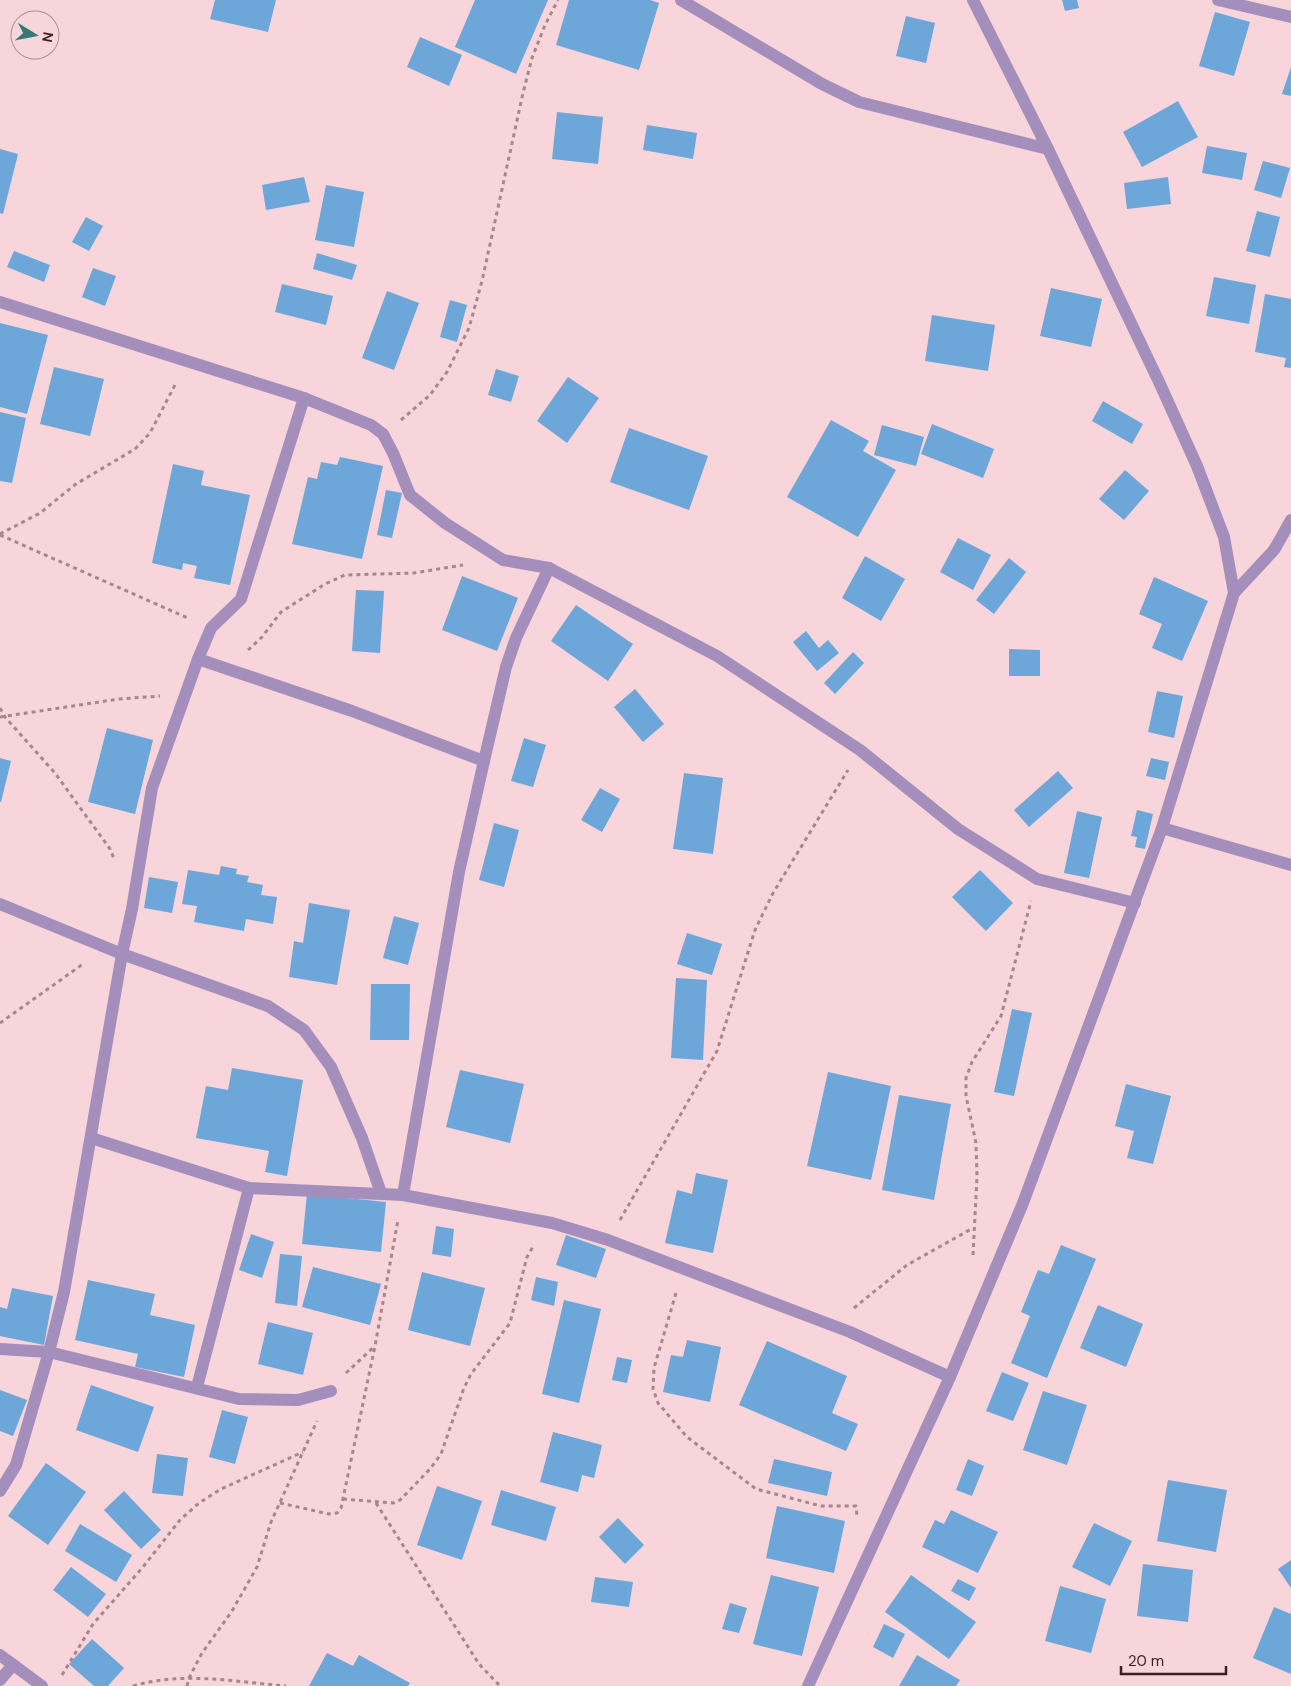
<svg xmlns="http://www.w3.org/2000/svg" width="1291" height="1686" font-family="'DM Sans',sans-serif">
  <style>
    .building { fill: #6da6d8 }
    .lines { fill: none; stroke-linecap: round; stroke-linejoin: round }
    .path { stroke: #a7868c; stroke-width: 3; stroke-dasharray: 4 4; stroke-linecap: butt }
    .minor { stroke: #a48ebb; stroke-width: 12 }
  </style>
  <rect width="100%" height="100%" fill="#f7d5db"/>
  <g class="building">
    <path d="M 215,0 L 276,0 L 268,32 L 210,19 Z"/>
    <path d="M 475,0 L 548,0 L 516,74 L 455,47 Z"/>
    <path d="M 569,0 L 650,0 L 659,3 L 639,70 L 556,45 Z"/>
    <path d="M 1062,0 L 1077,0 L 1079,8 L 1065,11 Z"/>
    <path d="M 1215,12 L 1250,22 L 1234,76 L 1199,66 Z"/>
    <path d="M 906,16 L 935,23 L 926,63 L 896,56 Z"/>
    <path d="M 420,37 L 462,55 L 449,86 L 407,67 Z"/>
    <path d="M 1291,67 L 1291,96 L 1282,94 Z"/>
    <path d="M 1178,101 L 1198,137 L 1142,167 L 1123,132 Z"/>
    <path d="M 557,112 L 603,117 L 598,164 L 552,159 Z"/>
    <path d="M 647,125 L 697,133 L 693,159 L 643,150 Z"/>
    <path d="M 1207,146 L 1247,153 L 1242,180 L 1202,173 Z"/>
    <path d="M 0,149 L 18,154 L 3,214 L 0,213 Z"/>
    <path d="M 1263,161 L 1290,168 L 1281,198 L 1254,190 Z"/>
    <path d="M 304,177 L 310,202 L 266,210 L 262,185 Z"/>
    <path d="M 1168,177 L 1171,204 L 1127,209 L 1124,183 Z"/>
    <path d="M 326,185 L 364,192 L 354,247 L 315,240 Z"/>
    <path d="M 1257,211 L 1280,217 L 1270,257 L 1246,251 Z"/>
    <path d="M 86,217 L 103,226 L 89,251 L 72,242 Z"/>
    <path d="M 14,251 L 50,265 L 44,282 L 7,267 Z"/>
    <path d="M 317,253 L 357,265 L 352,280 L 313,269 Z"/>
    <path d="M 93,268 L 116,276 L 105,306 L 82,297 Z"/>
    <path d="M 1214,277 L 1256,285 L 1249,324 L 1206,316 Z"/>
    <path d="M 282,284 L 333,296 L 326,325 L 275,312 Z"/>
    <path d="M 1051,288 L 1102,299 L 1091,347 L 1040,336 Z"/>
    <path d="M 387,291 L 419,303 L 394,370 L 362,358 Z"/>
    <path d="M 1265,294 L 1291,299 L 1291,368 L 1284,367 L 1286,358 L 1255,352 Z"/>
    <path d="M 450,300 L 467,305 L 457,342 L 440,337 Z"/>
    <path d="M 932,315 L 995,325 L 988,371 L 925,361 Z"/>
    <path d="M 0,323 L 48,335 L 27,414 L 0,407 Z"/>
    <path d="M 54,367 L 104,379 L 90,436 L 40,424 Z"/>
    <path d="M 496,369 L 519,376 L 511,402 L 488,395 Z"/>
    <path d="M 568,377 L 599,398 L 567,443 L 537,421 Z"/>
    <path d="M 1103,401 L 1143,424 L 1132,444 L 1092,421 Z"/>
    <path d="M 0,412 L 26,418 L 12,483 L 0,481 Z"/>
    <path d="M 831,420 L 869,441 L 863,451 L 896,470 L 858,537 L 787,497 Z"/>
    <path d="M 932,424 L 994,449 L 983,478 L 921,454 Z"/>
    <path d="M 882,425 L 924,437 L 916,466 L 874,455 Z"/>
    <path d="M 629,428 L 708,456 L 689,510 L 610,482 Z"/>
    <path d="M 340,457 L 383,466 L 362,559 L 292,544 L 308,477 L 317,479 L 321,462 L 337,465 Z"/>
    <path d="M 173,464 L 204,471 L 201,485 L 250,495 L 230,585 L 194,578 L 197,566 L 183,563 L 182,570 L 152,563 Z"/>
    <path d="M 1125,470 L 1149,491 L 1124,520 L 1099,499 Z"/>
    <path d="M 386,490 L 402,493 L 392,538 L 377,535 Z"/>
    <path d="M 958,538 L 991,555 L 973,590 L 940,572 Z"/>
    <path d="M 865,556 L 905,579 L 881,621 L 842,598 Z"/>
    <path d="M 1009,558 L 1026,572 L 994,614 L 976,600 Z"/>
    <path d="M 462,576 L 518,598 L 497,651 L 442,630 Z"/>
    <path d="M 1154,577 L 1208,601 L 1182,661 L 1152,648 L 1162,624 L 1139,614 Z"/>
    <path d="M 356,590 L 384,591 L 380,653 L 352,651 Z"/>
    <path d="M 576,605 L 633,644 L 608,681 L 551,641 Z"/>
    <path d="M 806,631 L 819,648 L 828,640 L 839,653 L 817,671 L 793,642 Z"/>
    <path d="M 1009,649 L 1040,650 L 1040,676 L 1009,676 Z"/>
    <path d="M 853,652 L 864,663 L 835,694 L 824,683 Z"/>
    <path d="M 635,689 L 664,724 L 643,742 L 614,707 Z"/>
    <path d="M 1157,691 L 1183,696 L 1174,738 L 1148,732 Z"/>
    <path d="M 107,728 L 153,740 L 135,814 L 88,802 Z"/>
    <path d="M 524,738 L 546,745 L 533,787 L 511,781 Z"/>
    <path d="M 0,758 L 11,761 L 1,802 L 0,802 Z"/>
    <path d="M 1151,758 L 1169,762 L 1165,780 L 1146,776 Z"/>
    <path d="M 1058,771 L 1073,788 L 1029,827 L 1014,810 Z"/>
    <path d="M 684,773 L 723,778 L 713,854 L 673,849 Z"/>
    <path d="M 600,788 L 620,799 L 602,832 L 581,820 Z"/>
    <path d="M 1137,810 L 1153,814 L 1145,849 L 1135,847 L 1137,837 L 1131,836 Z"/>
    <path d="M 1077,811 L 1102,817 L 1089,878 L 1064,873 Z"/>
    <path d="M 494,823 L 519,830 L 504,887 L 479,880 Z"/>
    <path d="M 221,866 L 237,869 L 236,874 L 249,876 L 247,882 L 263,885 L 261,895 L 277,897 L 273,924 L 246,919 L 244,931 L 194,922 L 197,906 L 182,904 L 188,870 L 219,875 Z"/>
    <path d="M 980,870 L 1013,903 L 986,931 L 952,897 Z"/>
    <path d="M 149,877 L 178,882 L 172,913 L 144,908 Z"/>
    <path d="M 309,903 L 350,910 L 337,985 L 289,977 L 294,941 L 303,943 Z"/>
    <path d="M 394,916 L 419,923 L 408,965 L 383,958 Z"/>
    <path d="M 687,933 L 722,944 L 712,975 L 677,964 Z"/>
    <path d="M 676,978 L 707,980 L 703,1060 L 671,1058 Z"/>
    <path d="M 371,984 L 410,984 L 409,1040 L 370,1040 Z"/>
    <path d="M 1012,1009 L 1032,1013 L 1014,1096 L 994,1092 Z"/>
    <path d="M 232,1068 L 303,1080 L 287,1176 L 265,1172 L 269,1151 L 196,1138 L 206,1086 L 228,1090 Z"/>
    <path d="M 460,1070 L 524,1084 L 510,1143 L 446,1127 Z"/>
    <path d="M 828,1072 L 891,1086 L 871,1180 L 807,1166 Z"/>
    <path d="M 1126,1084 L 1171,1096 L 1153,1164 L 1127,1158 L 1134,1131 L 1115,1126 Z"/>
    <path d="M 899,1095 L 951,1104 L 934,1200 L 882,1190 Z"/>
    <path d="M 696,1173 L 728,1180 L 713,1253 L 665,1243 L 677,1190 L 692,1194 Z"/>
    <path d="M 307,1194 L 386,1202 L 381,1252 L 302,1244 Z"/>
    <path d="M 436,1226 L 454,1229 L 451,1257 L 432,1254 Z"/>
    <path d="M 251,1234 L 274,1242 L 262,1278 L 239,1270 Z"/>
    <path d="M 566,1235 L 606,1249 L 596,1278 L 556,1265 Z"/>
    <path d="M 1061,1245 L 1096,1259 L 1047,1378 L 1011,1363 L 1030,1316 L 1021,1312 L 1038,1270 L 1049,1274 Z"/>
    <path d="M 280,1254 L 302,1256 L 297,1306 L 275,1303 Z"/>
    <path d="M 313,1267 L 381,1284 L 370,1325 L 302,1307 Z"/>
    <path d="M 422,1272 L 485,1288 L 470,1346 L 408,1330 Z"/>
    <path d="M 536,1277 L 558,1282 L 554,1306 L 531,1300 Z"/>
    <path d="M 88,1280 L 155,1294 L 150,1315 L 195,1325 L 184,1377 L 135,1367 L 138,1354 L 75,1340 Z"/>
    <path d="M 12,1288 L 53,1296 L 44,1345 L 0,1336 L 0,1307 L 7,1309 Z"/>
    <path d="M 564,1300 L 601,1309 L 579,1403 L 542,1394 Z"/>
    <path d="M 1098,1305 L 1143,1324 L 1126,1367 L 1080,1348 Z"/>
    <path d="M 268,1322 L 313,1333 L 303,1375 L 258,1364 Z"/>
    <path d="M 687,1340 L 721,1347 L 710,1402 L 663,1392 L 671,1355 L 683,1357 Z"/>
    <path d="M 767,1341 L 847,1376 L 832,1413 L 858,1424 L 846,1451 L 739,1405 Z"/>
    <path d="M 617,1357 L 632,1360 L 627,1383 L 612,1380 Z"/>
    <path d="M 1002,1372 L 1029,1383 L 1013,1421 L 986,1411 Z"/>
    <path d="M 91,1385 L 154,1407 L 138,1452 L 76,1430 Z"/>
    <path d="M 0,1390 L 27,1400 L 13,1436 L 0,1431 Z"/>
    <path d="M 1043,1391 L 1087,1405 L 1067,1465 L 1023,1450 Z"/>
    <path d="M 222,1410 L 248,1417 L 235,1464 L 209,1457 Z"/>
    <path d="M 553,1432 L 602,1445 L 594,1478 L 582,1475 L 578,1492 L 540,1482 Z"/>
    <path d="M 157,1454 L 188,1458 L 183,1496 L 152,1493 Z"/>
    <path d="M 774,1459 L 832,1472 L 827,1496 L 768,1483 Z"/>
    <path d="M 968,1459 L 984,1466 L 972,1496 L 956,1490 Z"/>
    <path d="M 46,1463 L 86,1492 L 48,1545 L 8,1516 Z"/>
    <path d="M 1168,1480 L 1227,1490 L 1216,1552 L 1157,1541 Z"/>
    <path d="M 437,1486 L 482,1501 L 462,1560 L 417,1545 Z"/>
    <path d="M 501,1490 L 556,1507 L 546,1541 L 491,1525 Z"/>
    <path d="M 124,1491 L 161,1530 L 141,1549 L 104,1510 Z"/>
    <path d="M 777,1506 L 845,1521 L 834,1573 L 766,1558 Z"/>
    <path d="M 951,1510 L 998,1532 L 978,1573 L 922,1547 L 935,1520 L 944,1524 Z"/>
    <path d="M 618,1518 L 644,1545 L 625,1564 L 599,1537 Z"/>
    <path d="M 1094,1523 L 1132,1541 L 1110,1586 L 1072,1567 Z"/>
    <path d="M 80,1524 L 132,1555 L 116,1582 L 65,1551 Z"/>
    <path d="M 1291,1560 L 1291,1588 L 1278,1569 Z"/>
    <path d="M 1143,1564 L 1193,1570 L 1188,1622 L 1137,1616 Z"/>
    <path d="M 71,1567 L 106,1594 L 88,1617 L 53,1590 Z"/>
    <path d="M 771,1575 L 819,1587 L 802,1656 L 753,1644 Z"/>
    <path d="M 911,1575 L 976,1622 L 949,1659 L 885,1612 Z"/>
    <path d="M 595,1577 L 633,1582 L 629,1607 L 591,1602 Z"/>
    <path d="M 958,1579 L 976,1588 L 969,1601 L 951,1591 Z"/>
    <path d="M 1060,1586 L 1106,1599 L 1091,1653 L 1045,1641 Z"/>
    <path d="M 730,1603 L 747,1608 L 739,1633 L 722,1629 Z"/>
    <path d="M 1274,1607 L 1291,1614 L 1291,1674 L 1253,1658 Z"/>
    <path d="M 884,1624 L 905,1634 L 893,1658 L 873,1647 Z"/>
    <path d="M 92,1639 L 124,1668 L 108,1686 L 94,1686 L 69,1664 Z"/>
    <path d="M 327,1653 L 353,1666 L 359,1655 L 410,1683 L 408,1686 L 309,1686 Z"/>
    <path d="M 917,1655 L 960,1680 L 956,1686 L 899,1686 Z"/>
  </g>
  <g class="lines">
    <g class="path">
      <path d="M 401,420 L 430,395 L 447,372 L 469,328 L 482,281 L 523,93 L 532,58 L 545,25 L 558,0"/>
      <path d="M 0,534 L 40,513 L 76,484 L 135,449 L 150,433 L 176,383"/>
      <path d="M 0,535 L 190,619"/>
      <path d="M 248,650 L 262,637 L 281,612 L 325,584 L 345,575 L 414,573 L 463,565"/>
      <path d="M 0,708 L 5,717 L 55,773 L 110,849 L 115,861"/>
      <path d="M 0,717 L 119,699 L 160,696"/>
      <path d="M 0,1023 L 83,964"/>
      <path d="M 620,1220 L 717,1051 L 755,930 L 773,893 L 848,770"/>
      <path d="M 973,1255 L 977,1177 L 976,1143 L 966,1096 L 966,1078 L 972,1062 L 1001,1016 L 1031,901"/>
      <path d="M 676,1293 L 654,1368 L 653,1389 L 658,1403 L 687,1437 L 756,1489 L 821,1506 L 856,1506 L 857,1517"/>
      <path d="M 854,1308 L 907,1265 L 973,1228"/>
      <path d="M 346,1373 L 375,1346"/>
      <path d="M 343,1499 L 393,1503 L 400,1500 L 404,1496 L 430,1469 L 441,1454 L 464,1388 L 471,1374 L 510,1323 L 527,1257 L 534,1245"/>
      <path d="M 280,1503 L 329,1514 L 337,1513 L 341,1508 L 375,1346 L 398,1220"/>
      <path d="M 376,1503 L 479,1664 L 500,1686"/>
      <path d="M 62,1675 L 93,1624 L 143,1567 L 180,1520 L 199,1503 L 221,1489 L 303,1452"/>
      <path d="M 133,1686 C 183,1671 236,1682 286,1686"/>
      <path d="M 187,1686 L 189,1678 L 202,1653 L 232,1611 L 257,1567 L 271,1522 L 317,1421"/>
    </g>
    <g class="minor">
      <path d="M 681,0 L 822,84 L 859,102 L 1048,149"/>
      <path d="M 973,0 L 1048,149 L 1160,384 L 1197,466 L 1224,537 L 1234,593"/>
      <path d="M 1218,0 L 1291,17"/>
      <path d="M 0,302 L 304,398 L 371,425 L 383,434 L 393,453 L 410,495 L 445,523 L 503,560 L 549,568 L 717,656 L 860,750 L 958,829 L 1037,879 L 1135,903"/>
      <path d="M 198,659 L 352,711 L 484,761"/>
      <path d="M 1162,828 L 1291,865"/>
      <path d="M 0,904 L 122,954 L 268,1006 L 304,1030 L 331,1067 L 362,1138 L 381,1193"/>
      <path d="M 91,1138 L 249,1188 L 403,1195 L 552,1223 L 608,1240 L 850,1332 L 950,1377"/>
      <path d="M 403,1195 L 459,872 L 484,761 L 506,667 L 516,638 L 549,568"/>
      <path d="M 0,1349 L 49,1352 L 239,1399 L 298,1400 L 331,1391"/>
      <path d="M 197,1387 L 249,1188"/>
      <path d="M 0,1491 L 16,1465 L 49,1352 L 64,1292 L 122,954 L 132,909 L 152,788 L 198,659 L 211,628 L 241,599 L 304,398"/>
      <path d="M 0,1655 L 42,1686"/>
      <path d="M 0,1680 L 13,1665"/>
      <path d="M 808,1686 L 950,1377 L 1023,1203 L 1162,828 L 1234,593 L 1274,550 L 1291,520"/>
    </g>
  </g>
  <g transform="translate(35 35) rotate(100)"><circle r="24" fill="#f7d5db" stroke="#ad8c92"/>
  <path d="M0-4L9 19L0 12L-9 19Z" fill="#337b74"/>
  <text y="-8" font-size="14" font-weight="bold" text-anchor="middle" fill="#3d1e25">N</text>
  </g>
  <path d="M1121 1666v8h105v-8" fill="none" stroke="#3d1e25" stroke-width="2.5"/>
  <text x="1128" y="1666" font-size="15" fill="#3d1e25" stroke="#f7d5db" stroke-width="4" paint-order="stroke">20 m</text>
</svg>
